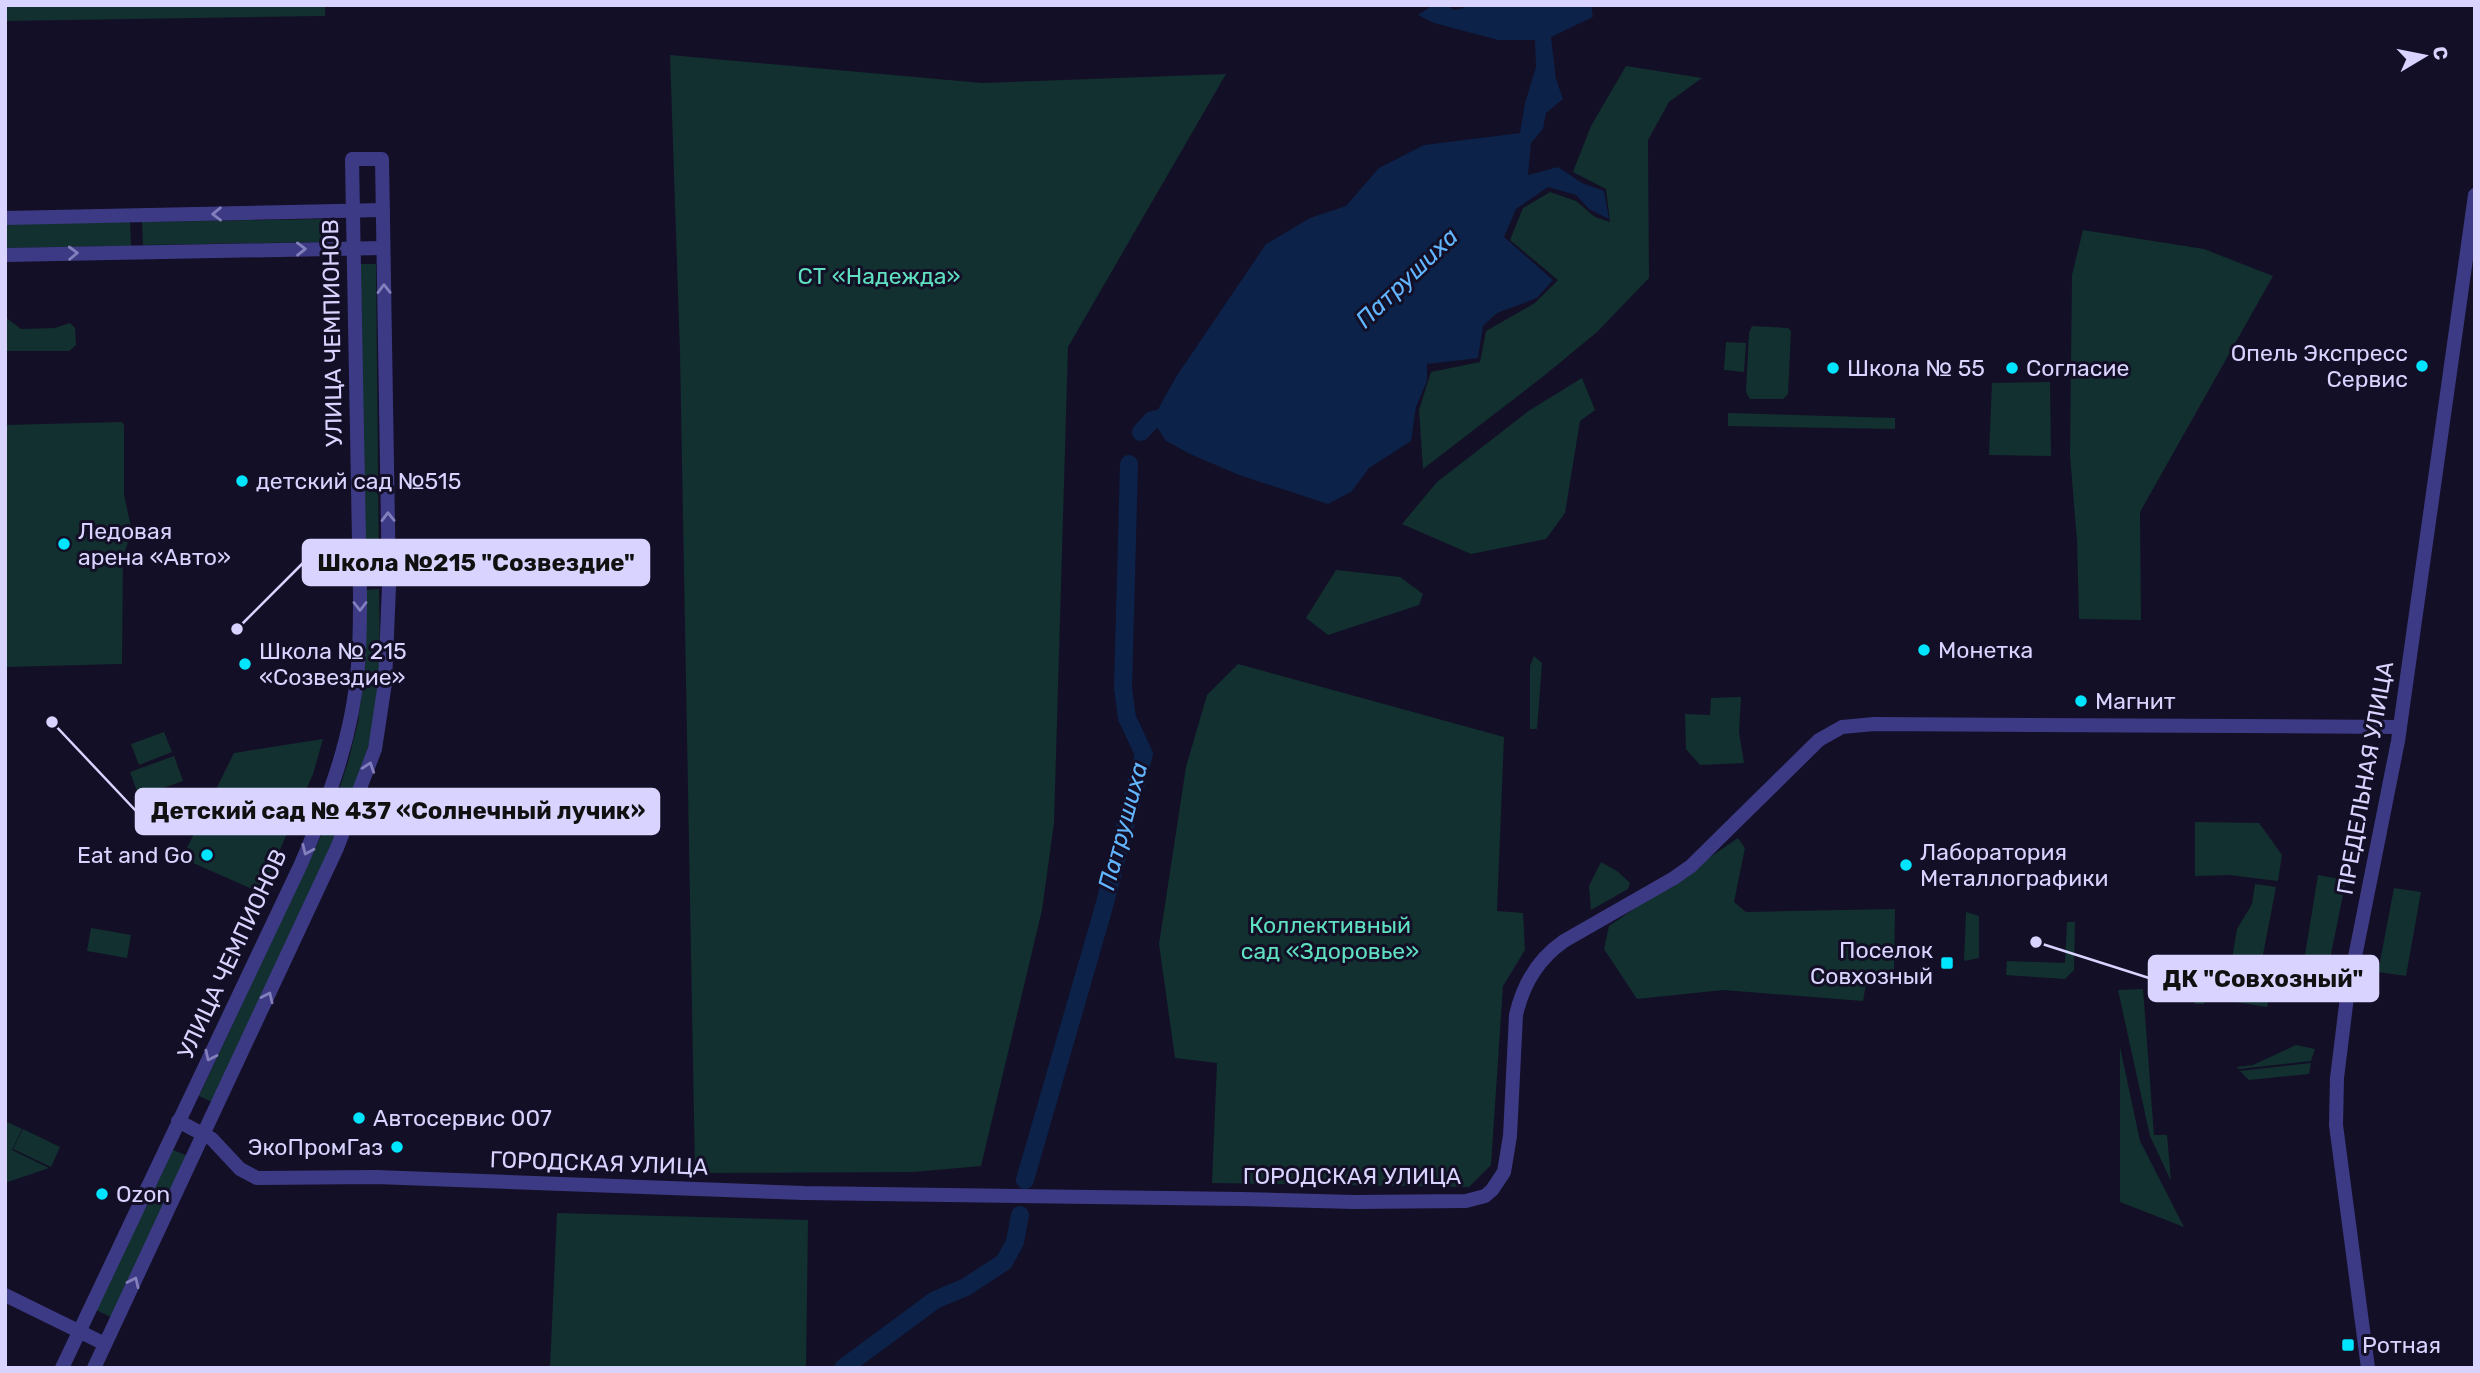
<svg xmlns="http://www.w3.org/2000/svg" width="2480" height="1373" font-family="Rubik,sans-serif">
  <style>
    .green { fill: #12302f }
    .water { fill: #0c2248 }
    .lines { fill: none; stroke-linecap: round; stroke-linejoin: round }
    .river { stroke: #0c2248; stroke-width: 18 }
    .tertiary { stroke: #3d3a85; stroke-width: 14 }
    .oneway { stroke: #837fbc }
    .poi-dot { fill: #00e5ff; stroke: #130f26; stroke-width: 2.5 }
    .labels { text-anchor: middle; dominant-baseline: central; stroke-width: 6; stroke-linejoin: round; paint-order: stroke }
    .park-label { font-size: 23px; fill: #5fe0c0; stroke: #130f26 }
    .street-label { font-size: 23px; fill: #d9d4ff; stroke: #130f26 }
    .poi-label { font-size: 23px; fill: #d9d4ff; stroke: #130f26; text-anchor: start }
    .water-label { font-size: 24px; font-style: italic; fill: #62b6ff; stroke: #130f26 }
    .leader { fill: none; stroke: #d9d4ff; stroke-width: 2.5 }
    .callout-dot { fill: #d9d4ff; stroke: #130f26; stroke-width: 2.5 }
    .callout { fill: #d9d4ff; stroke: #d9d4ff; stroke-width: 2.5 }
    .callout-label { font-size: 24px; text-anchor: middle; font-weight: bold; fill: #111 }
  </style>
  <rect width="100%" height="100%" fill="#130f26"/>
  <g class="green">
    <path d="M 5,5 L 325,5 L 325,16 L 5,21 Z"/>
    <path d="M 670,55 L 982,83 L 1226,74 L 1068,347 L 1054,823 L 1042,910 L 981,1166 L 913,1172 L 695,1173 L 680,353 Z"/>
    <path d="M 1626,66 L 1702,78 L 1669,102 L 1648,140 L 1649,278 L 1597,332 L 1545,375 L 1423,469 L 1419,410 L 1431,372 L 1480,362 L 1486,331 L 1535,303 L 1558,280 L 1510,240 L 1523,208 L 1550,192 L 1576,201 L 1595,217 L 1610,222 L 1606,189 L 1573,172 L 1591,126 Z"/>
    <path d="M 322,219 L 321,242 L 143,245 L 142,222 Z"/>
    <path d="M 130,222 L 131,246 L 5,248 L 5,224 Z"/>
    <path d="M 2083,230 L 2204,249 L 2273,276 L 2140,512 L 2141,620 L 2079,619 L 2077,541 L 2070,455 L 2072,275 Z"/>
    <path d="M 360,264 L 376,264 L 379,581 L 365,582 Z"/>
    <path d="M 5,317 L 21,329 L 55,328 L 70,323 L 75,328 L 76,345 L 69,351 L 5,351 Z"/>
    <path d="M 1752,326 L 1788,328 L 1791,331 L 1788,394 L 1783,399 L 1750,399 L 1746,392 L 1749,333 Z"/>
    <path d="M 1726,342 L 1746,343 L 1744,372 L 1724,370 Z"/>
    <path d="M 1582,378 L 1595,410 L 1580,421 L 1565,513 L 1546,539 L 1471,554 L 1402,524 L 1437,482 L 1530,410 Z"/>
    <path d="M 2050,382 L 2051,456 L 1989,455 L 1992,383 Z"/>
    <path d="M 1728,413 L 1895,418 L 1895,429 L 1728,426 Z"/>
    <path d="M 122,422 L 124,425 L 124,495 L 132,531 L 123,556 L 122,664 L 5,667 L 5,425 Z"/>
    <path d="M 1336,570 L 1400,577 L 1423,594 L 1419,605 L 1328,635 L 1306,618 Z"/>
    <path d="M 379,589 L 380,658 L 375,715 L 365,761 L 343,822 L 214,1103 L 199,1096 L 330,817 L 348,762 L 358,722 L 366,658 L 364,590 Z"/>
    <path d="M 1534,656 L 1542,663 L 1537,729 L 1530,729 L 1530,666 Z"/>
    <path d="M 1238,664 L 1504,737 L 1497,911 L 1523,913 L 1525,950 L 1503,986 L 1491,1165 L 1469,1187 L 1212,1183 L 1217,1063 L 1175,1058 L 1159,944 L 1186,767 L 1207,695 Z"/>
    <path d="M 1741,697 L 1739,732 L 1744,763 L 1700,765 L 1686,749 L 1685,714 L 1710,715 L 1711,698 Z"/>
    <path d="M 164,732 L 172,752 L 139,765 L 131,744 Z"/>
    <path d="M 323,739 L 313,774 L 261,893 L 182,858 L 234,753 Z"/>
    <path d="M 174,756 L 183,781 L 139,797 L 130,772 Z"/>
    <path d="M 2195,822 L 2259,823 L 2282,855 L 2278,881 L 2230,875 L 2195,876 Z"/>
    <path d="M 1738,838 L 1745,848 L 1734,902 L 1746,912 L 1895,909 L 1894,972 L 1868,973 L 1863,1001 L 1723,990 L 1637,999 L 1604,949 L 1609,926 Z"/>
    <path d="M 1601,862 L 1617,871 L 1630,883 L 1628,889 L 1591,910 L 1589,886 Z"/>
    <path d="M 2318,875 L 2346,880 L 2330,959 L 2305,955 Z"/>
    <path d="M 2255,884 L 2276,887 L 2261,965 L 2236,977 L 2231,964 L 2237,929 L 2252,904 Z"/>
    <path d="M 2394,888 L 2421,892 L 2406,976 L 2378,972 Z"/>
    <path d="M 1966,912 L 1979,916 L 1979,958 L 1964,961 Z"/>
    <path d="M 2067,922 L 2075,922 L 2074,970 L 2065,979 L 2006,975 L 2007,961 L 2065,963 Z"/>
    <path d="M 91,928 L 131,935 L 127,958 L 87,951 Z"/>
    <path d="M 2194,985 L 2222,985 L 2270,994 L 2267,1007 L 2204,997 L 2204,1004 L 2195,1004 Z"/>
    <path d="M 2143,989 L 2154,1135 L 2167,1135 L 2171,1181 L 2150,1136 L 2118,990 Z"/>
    <path d="M 2296,1045 L 2315,1049 L 2311,1061 L 2239,1069 L 2236,1067 L 2253,1065 Z"/>
    <path d="M 2120,1047 L 2140,1141 L 2184,1227 L 2120,1202 Z"/>
    <path d="M 2311,1063 L 2309,1074 L 2249,1080 L 2240,1071 Z"/>
    <path d="M 5,1121 L 22,1129 L 12,1150 L 49,1168 L 5,1183 Z"/>
    <path d="M 23,1129 L 60,1147 L 51,1167 L 13,1149 Z"/>
    <path d="M 173,1150 L 188,1156 L 111,1317 L 96,1310 Z"/>
    <path d="M 557,1213 L 808,1220 L 806,1368 L 550,1368 Z"/>
  </g>
  <path class="water" d="M 1433,5 L 1446,5 L 1454,10 L 1464,8 L 1465,5 L 1591,5 L 1593,17 L 1551,37 L 1556,79 L 1563,99 L 1546,113 L 1543,129 L 1531,143 L 1528,175 L 1558,167 L 1582,183 L 1604,191 L 1609,219 L 1589,209 L 1576,195 L 1548,187 L 1516,209 L 1504,237 L 1553,280 L 1537,298 L 1497,313 L 1483,326 L 1478,358 L 1427,364 L 1427,381 L 1416,407 L 1411,441 L 1369,468 L 1351,492 L 1328,504 L 1239,475 L 1190,454 L 1166,441 L 1152,420 L 1176,377 L 1266,244 L 1310,218 L 1346,206 L 1379,168 L 1424,145 L 1520,133 L 1525,103 L 1536,67 L 1535,40 L 1498,40 L 1434,23 L 1418,15 Z"/>
  <g class="lines">
    <g class="river">
      <path d="M 1141,432 L 1152,420 L 1173,416"/>
      <path d="M 1025,1180 L 1103,910 L 1144,754 L 1127,718 L 1123,688 L 1129,464"/>
      <path d="M 843,1368 L 935,1300 L 966,1287 L 1004,1262 L 1015,1242 L 1020,1215"/>
    </g>
    <g class="tertiary">
      <path d="M 5,218 L 383,210"/>
      <path d="M 5,255 L 383,248"/>
      <path d="M 178,1121 L 212,1139 L 240,1169 L 257,1178 L 376,1177 L 804,1193 L 1242,1199 L 1354,1202 L 1466,1201 L 1485,1196 L 1492,1190 L 1504,1172 L 1510,1136 L 1516,1015 C 1523,984 1538,959 1564,941 L 1674,878 L 1691,866 L 1819,740 L 1842,727 L 1874,724 L 2400,727"/>
      <path d="M 5,1295 L 105,1344"/>
      <path d="M 62,1368 L 301,864 C 328,801 353,736 358,666 C 360,643 360,619 360,596 L 352,159 L 382,159 L 389,586 L 385,683 L 375,749 L 337,848 L 94,1368"/>
      <path d="M 2368,1368 L 2336,1125 L 2337,1078 L 2347,997 L 2398,741 L 2475,195"/>
    </g>
  </g>
  <defs><path id="oneway-chevron" d="M-2-3.5L2.5 0L-2 3.5" fill="none" stroke-width="1.6" stroke-linecap="round" stroke-linejoin="round" transform="scale(1.75)"/></defs>
  <g class="oneway">
    <use href="#oneway-chevron" transform="translate(217 214) rotate(179)"/>
    <use href="#oneway-chevron" transform="translate(301 249) rotate(-1)"/>
    <use href="#oneway-chevron" transform="translate(73 253) rotate(-2)"/>
    <use href="#oneway-chevron" transform="translate(384 289) rotate(-91)"/>
    <use href="#oneway-chevron" transform="translate(388 517) rotate(-91)"/>
    <use href="#oneway-chevron" transform="translate(360 606) rotate(90)"/>
    <use href="#oneway-chevron" transform="translate(369 767) rotate(-71)"/>
    <use href="#oneway-chevron" transform="translate(307 850) rotate(114)"/>
    <use href="#oneway-chevron" transform="translate(268 997) rotate(-65)"/>
    <use href="#oneway-chevron" transform="translate(210 1056) rotate(115)"/>
    <use href="#oneway-chevron" transform="translate(134 1282) rotate(-65)"/>
  </g>
  <g class="poi-dot">
    <circle cx="2422" cy="366" r="7"/>
    <circle cx="1833" cy="368" r="7"/>
    <circle cx="2012" cy="368" r="7"/>
    <circle cx="242" cy="481" r="7"/>
    <circle cx="64" cy="544" r="7"/>
    <circle cx="1924" cy="650" r="7"/>
    <circle cx="245" cy="664" r="7"/>
    <circle cx="2081" cy="701" r="7"/>
    <circle cx="207" cy="855" r="7"/>
    <circle cx="1906" cy="865" r="7"/>
    <rect x="1940" y="956" width="14" height="14" rx="3.5"/>
    <circle cx="359" cy="1118" r="7"/>
    <circle cx="397" cy="1147" r="7"/>
    <circle cx="102" cy="1194" r="7"/>
    <rect x="2341" y="1338" width="14" height="14" rx="3.5"/>
  </g>
  <g class="labels">
    <g class="park-label">
      <text x="879" y="276">СТ «Надежда»</text>
      <text x="1330" y="925">Коллективный<tspan x="1330" dy="26">сад «Здоровье»</tspan></text>
    </g>
    <g class="street-label">
      <text transform="translate(332 333) rotate(-91)">УЛИЦА ЧЕМПИОНОВ</text>
      <text transform="translate(2365 778) rotate(-80)">ПРЕДЕЛЬНАЯ УЛИЦА</text>
      <text transform="translate(232 954) rotate(-65)">УЛИЦА ЧЕМПИОНОВ</text>
      <text transform="translate(599 1163) rotate(2)">ГОРОДСКАЯ УЛИЦА</text>
      <text x="1352" y="1176">ГОРОДСКАЯ УЛИЦА</text>
    </g>
    <g class="poi-label">
      <text x="2408" y="353" text-anchor="end">Опель Экспресс<tspan x="2408" dy="26">Сервис</tspan></text>
      <text x="1847" y="368">Школа № 55</text>
      <text x="2026" y="368">Согласие</text>
      <text x="256" y="481">детский сад №515</text>
      <text x="78" y="531">Ледовая<tspan x="78" dy="26">арена «Авто»</tspan></text>
      <text x="1938" y="650">Монетка</text>
      <text x="259" y="651">Школа № 215<tspan x="259" dy="26">«Созвездие»</tspan></text>
      <text x="2095" y="701">Магнит</text>
      <text x="1920" y="852">Лаборатория<tspan x="1920" dy="26">Металлографики</tspan></text>
      <text x="193" y="855" text-anchor="end">Eat and Go</text>
      <text x="1933" y="950" text-anchor="end">Поселок<tspan x="1933" dy="26">Совхозный</tspan></text>
      <text x="373" y="1118">Автосервис 007</text>
      <text x="383" y="1147" text-anchor="end">ЭкоПромГаз</text>
      <text x="116" y="1194">Ozon</text>
      <text x="2362" y="1345">Ротная</text>
    </g>
    <g class="water-label">
      <text transform="translate(1407 278) rotate(-44)">Патрушиха</text>
      <text transform="translate(1123 826) rotate(-75)">Патрушиха</text>
    </g>
  </g>
  <path class="leader" d="M237 629L303 563M52 722L136 811M2036 942L2149 978"/>
  <g class="callout-dot">
    <circle cx="237" cy="629" r="7"/>
    <circle cx="52" cy="722" r="7"/>
    <circle cx="2036" cy="942" r="7"/>
  </g>
  <g class="callout">
    <rect x="303" y="540" width="346" height="45" rx="7"/>
    <rect x="136" y="789" width="523" height="45" rx="7"/>
    <rect x="2149" y="956" width="229" height="45" rx="7"/>
  </g>
  <g class="callout-label">
    <text x="476" y="571">Школа №215 "Созвездие"</text>
    <text x="398" y="819">Детский сад № 437 «Солнечный лучик»</text>
    <text x="2263" y="987">ДК "Совхозный"</text>
  </g>
  <rect width="2480" height="1373" fill="none" stroke="#d9d4ff" stroke-width="14"/>
  <g transform="translate(2424 56) rotate(80)" stroke="#130f26" stroke-width="5" paint-order="stroke">
  <path d="M0-5L12 26L0 18L-12 26Z" fill="#d9d4ff"/>
  <text y="-10" font-size="19" font-weight="bold" text-anchor="middle" fill="#d9d4ff">С</text>
  </g>
</svg>
